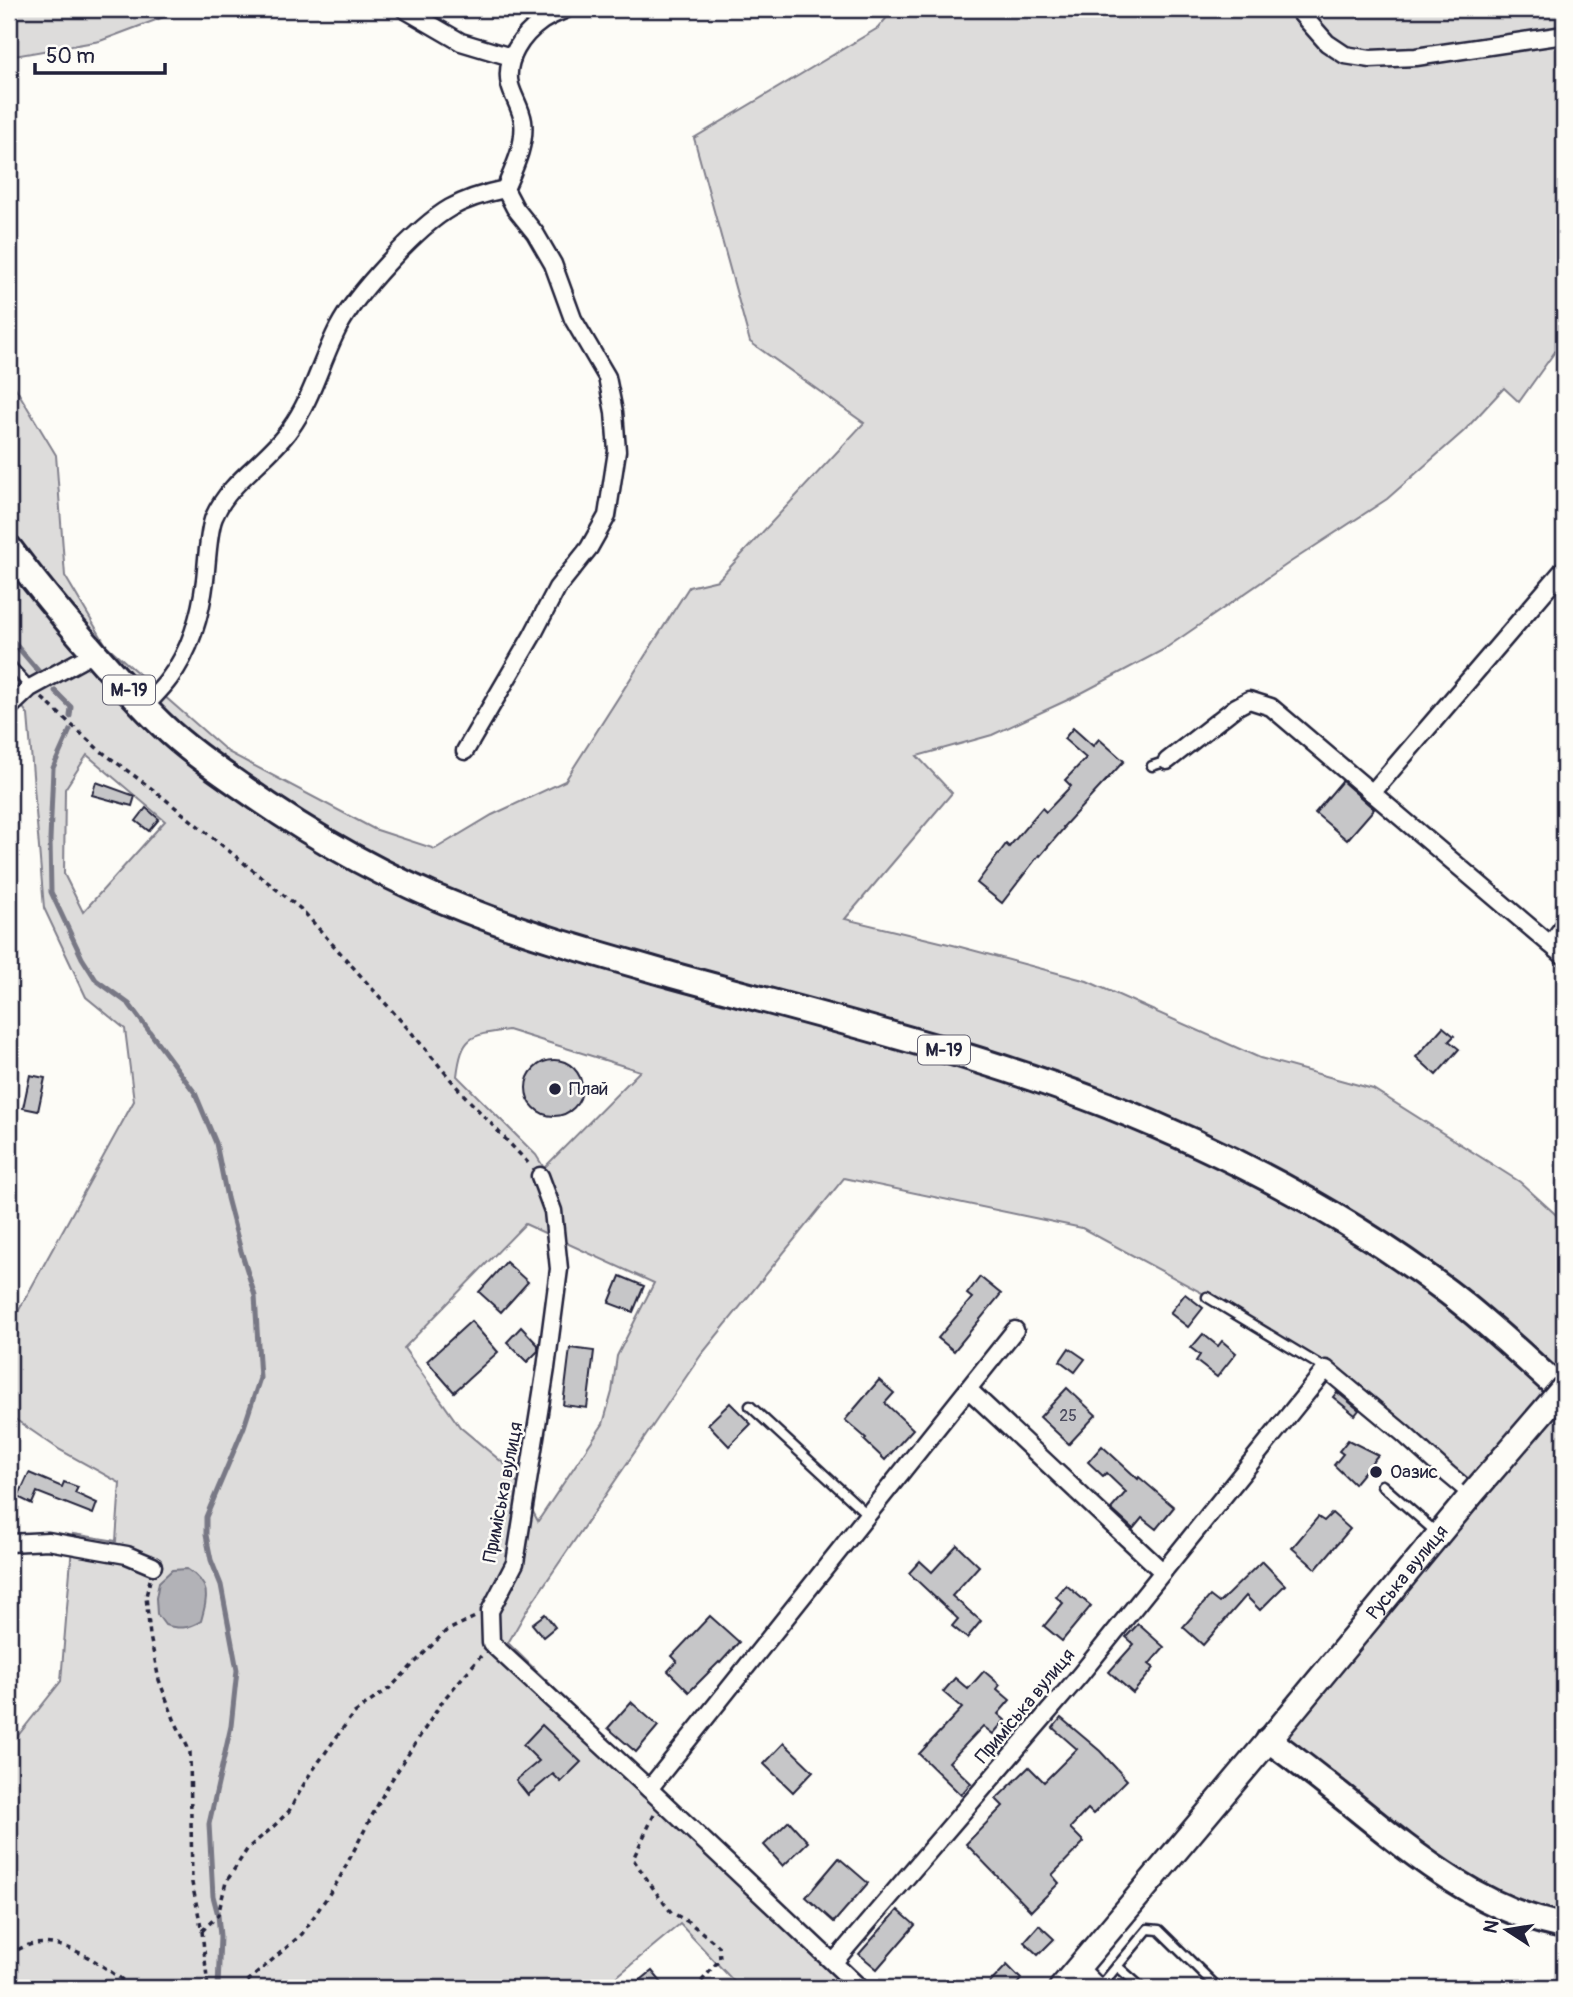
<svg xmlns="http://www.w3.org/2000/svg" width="1573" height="1997" font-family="Pangolin,sans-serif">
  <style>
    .green { fill: #dddcdb; stroke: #807f8b; stroke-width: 2; fill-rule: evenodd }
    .water { fill: #b2b2b7; stroke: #787885; stroke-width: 2 }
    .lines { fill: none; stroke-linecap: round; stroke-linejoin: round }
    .stream { stroke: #787885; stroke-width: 5 }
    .building { fill: #c6c6c8; stroke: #22223b; stroke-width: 2 }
    .service-casing { stroke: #22223b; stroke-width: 13 }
    .minor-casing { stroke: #22223b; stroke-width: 21 }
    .primary-casing { stroke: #22223b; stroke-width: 28 }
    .trunk-casing { stroke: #22223b; stroke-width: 30 }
    .path { stroke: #22223b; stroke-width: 3.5; stroke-dasharray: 5 5; stroke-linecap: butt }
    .service { stroke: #fdfcf7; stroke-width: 8 }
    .minor { stroke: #fdfcf7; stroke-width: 16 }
    .primary { stroke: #fdfcf7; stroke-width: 23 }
    .trunk { stroke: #fdfcf7; stroke-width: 24 }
    .primary-bridge-casing { stroke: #22223b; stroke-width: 28; stroke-linecap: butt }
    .primary-bridge { stroke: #fdfcf7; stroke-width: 23 }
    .poi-dot { fill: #22223b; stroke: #fdfcf7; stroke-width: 2.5 }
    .labels { text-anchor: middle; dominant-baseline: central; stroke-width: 5; stroke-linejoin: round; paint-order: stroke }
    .number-label { font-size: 16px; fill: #4b4b5e }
    .shield { fill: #fdfcf7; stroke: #646373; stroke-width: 2 }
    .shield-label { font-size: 18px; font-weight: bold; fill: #22223b }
    .poi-label { font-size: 19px; fill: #22223b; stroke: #fdfcf7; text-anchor: start }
    .street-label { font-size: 19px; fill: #22223b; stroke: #fdfcf7 }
  </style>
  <rect width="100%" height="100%" fill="#fdfcf7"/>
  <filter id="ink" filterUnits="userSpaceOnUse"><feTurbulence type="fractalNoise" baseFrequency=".0143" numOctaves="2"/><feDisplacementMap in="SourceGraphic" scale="14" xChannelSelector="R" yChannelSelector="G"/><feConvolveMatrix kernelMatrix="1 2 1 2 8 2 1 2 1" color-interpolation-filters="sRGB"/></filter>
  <g filter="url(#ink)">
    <g class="green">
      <path d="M 9,9 L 185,9 L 100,41 L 14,56 L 9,75 Z"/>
      <path d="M 894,9 L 1564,9 L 1564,339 L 1519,402 L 1504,388 L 1464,431 L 1387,499 L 1289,563 L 1163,650 L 1074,697 L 992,735 L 917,756 L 952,793 L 845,919 L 957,946 L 1087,981 L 1260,1058 L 1373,1089 L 1520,1182 L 1564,1222 L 1564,1930 L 1491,1906 L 1265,1740 L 1469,1487 L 1347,1385 L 1217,1301 L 1082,1228 L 844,1178 L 701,1355 L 527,1610 L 508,1643 L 861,1988 L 740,1988 L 680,1924 L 603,1988 L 9,1988 L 9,1747 L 61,1681 L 73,1534 L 116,1541 L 120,1483 L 60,1450 L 9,1415 L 9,1328 L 134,1101 L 125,1029 L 86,997 L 44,908 L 28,715 L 9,686 L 9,377 L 56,455 L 65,576 L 106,645 L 228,752 L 374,829 L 435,849 L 492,815 L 565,781 L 689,587 L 718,580 L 864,423 L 750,342 L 694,138 L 878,28 ZM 87,755 L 165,821 L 83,912 L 64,874 L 65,789 ZM 508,1030 L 640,1071 L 544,1168 L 536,1155 L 457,1076 C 462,1035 471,1035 508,1030 ZM 525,1224 L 654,1283 L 617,1356 L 612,1392 L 603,1424 L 538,1521 L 509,1468 L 460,1427 L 404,1348 Z"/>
    </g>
    <path class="water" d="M 187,1569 C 211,1584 208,1596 201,1621 C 188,1629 179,1629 165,1625 L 157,1614 L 156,1598 L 159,1582 L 172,1570 Z"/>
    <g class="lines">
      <g class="stream">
        <path d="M 9,637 L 40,673"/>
        <path d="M 55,691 L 71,707 L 70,716"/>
        <path d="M 70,730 L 53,768 L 50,840 L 51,892 L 82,958 L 96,980 L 129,1004 L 195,1093 L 216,1143 L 227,1198 L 241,1251 L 255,1296 L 260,1378 L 244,1427 L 206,1517 L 206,1535 L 211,1560 L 221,1585 L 237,1670 L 231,1726 L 209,1824 L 213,1896 L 218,1915 L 220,1936 L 218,1988"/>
      </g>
    </g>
    <g class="building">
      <path d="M 1073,728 L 1093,746 L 1099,739 L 1124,761 L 1063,827 L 1064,828 L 1040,856 L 1039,855 L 1002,903 L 977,883 L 1006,844 L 1009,847 L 1042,808 L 1046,812 L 1071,786 L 1065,780 L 1086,758 L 1064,739 Z"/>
      <path d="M 1342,781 L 1374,809 L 1347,840 L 1315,813 Z"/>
      <path d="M 96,782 L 135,796 L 132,806 L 92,795 Z"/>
      <path d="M 146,808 L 159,819 L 149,831 L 136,821 Z"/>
      <path d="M 1443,1027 L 1454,1036 L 1449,1041 L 1459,1049 L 1436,1075 L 1416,1057 Z"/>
      <circle cx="554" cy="1088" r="28"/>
      <path d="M 30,1075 L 45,1078 L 38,1111 L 23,1108 Z"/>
      <path d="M 506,1262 L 528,1282 L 501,1312 L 479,1292 Z"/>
      <path d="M 620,1276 L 644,1286 L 633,1312 L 609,1303 Z"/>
      <path d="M 980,1277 L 1001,1294 L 954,1351 L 938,1338 L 972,1298 L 967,1294 Z"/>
      <path d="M 1185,1294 L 1203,1308 L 1188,1327 L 1170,1313 Z"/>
      <path d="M 471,1321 L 498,1352 L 454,1392 L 427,1361 Z"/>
      <path d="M 521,1327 L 538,1345 L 538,1351 L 527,1362 L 507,1342 Z"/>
      <path d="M 1203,1334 L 1218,1346 L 1222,1341 L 1236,1353 L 1217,1377 L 1196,1361 L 1200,1355 L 1191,1348 Z"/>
      <path d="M 570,1348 L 594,1351 L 587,1408 L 563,1405 Z"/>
      <path d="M 1069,1348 L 1085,1359 L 1075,1372 L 1060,1361 Z"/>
      <path d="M 879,1380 L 894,1393 L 885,1403 L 913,1429 L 885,1460 L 864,1440 L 866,1438 L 845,1420 Z"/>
      <path d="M 1067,1388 L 1096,1415 L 1069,1444 L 1040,1417 Z"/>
      <path d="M 1337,1392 L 1359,1410 L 1355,1415 L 1333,1397 Z"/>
      <path d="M 730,1403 L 751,1424 L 729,1446 L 708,1424 Z"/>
      <path d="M 1348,1440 L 1378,1455 L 1354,1484 L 1334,1465 L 1343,1454 L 1339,1451 Z"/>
      <path d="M 1102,1446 L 1138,1479 L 1139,1477 L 1174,1507 L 1156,1529 L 1142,1518 L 1133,1529 L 1111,1509 L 1126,1492 L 1106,1473 L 1103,1476 L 1088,1462 Z"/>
      <path d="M 29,1473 L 62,1487 L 64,1482 L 78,1487 L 75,1493 L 97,1503 L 93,1514 L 37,1492 L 32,1504 L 18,1497 Z"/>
      <path d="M 1332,1513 L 1350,1529 L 1316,1569 L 1292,1548 L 1318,1517 L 1324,1521 Z"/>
      <path d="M 957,1545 L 979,1566 L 952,1596 L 981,1621 L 967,1638 L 952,1626 L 958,1619 L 909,1573 L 920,1561 L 932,1572 Z"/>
      <path d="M 1262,1561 L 1285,1585 L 1260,1610 L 1246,1596 L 1203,1645 L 1183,1627 L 1210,1596 L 1219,1603 Z"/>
      <path d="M 1066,1585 L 1091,1606 L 1062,1641 L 1044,1626 L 1063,1603 L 1056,1597 Z"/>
      <path d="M 545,1614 L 555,1627 L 543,1637 L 532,1624 Z"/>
      <path d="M 710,1616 L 739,1642 L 720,1663 L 719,1662 L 689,1692 L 668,1671 L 677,1661 L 672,1656 Z"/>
      <path d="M 1138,1624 L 1164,1647 L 1149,1664 L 1154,1668 L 1133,1693 L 1109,1672 L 1134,1644 L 1126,1637 Z"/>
      <path d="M 984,1671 L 1000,1685 L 997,1689 L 1010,1700 L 998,1714 L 1005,1720 L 993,1734 L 983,1726 L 949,1762 L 971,1783 L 961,1795 L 919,1754 L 962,1708 L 943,1692 L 955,1678 L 968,1689 Z"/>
      <path d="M 631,1702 L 658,1726 L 636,1752 L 608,1728 Z"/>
      <path d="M 1061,1718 L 1100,1751 L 1127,1780 L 1093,1814 L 1088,1809 L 1070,1828 L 1084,1842 L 1052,1875 L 1059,1883 L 1031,1911 L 966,1844 L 1003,1806 L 996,1799 L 1029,1767 L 1044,1782 L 1077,1749 L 1053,1728 Z"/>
      <path d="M 542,1725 L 581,1762 L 561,1782 L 553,1774 L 528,1795 L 516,1780 L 539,1761 L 523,1745 Z"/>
      <path d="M 784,1743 L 813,1771 L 793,1792 L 764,1764 Z"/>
      <path d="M 789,1821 L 808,1842 L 783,1866 L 764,1845 Z"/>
      <path d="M 839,1858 L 868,1883 L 834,1922 L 806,1897 Z"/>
      <path d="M 898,1910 L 915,1925 L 877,1969 L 859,1954 Z"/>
      <path d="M 1039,1925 L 1054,1939 L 1038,1955 L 1024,1942 Z"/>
      <path d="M 1007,1965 L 1021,1979 L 1014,1988 L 985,1988 Z"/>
      <path d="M 652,1971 L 666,1988 L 631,1988 Z"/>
    </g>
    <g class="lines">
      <g class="service-casing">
        <g id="service">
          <path d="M 9,664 L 30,687"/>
          <path d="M 1152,766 L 1167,761"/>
          <path d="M 1207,1297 L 1326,1369"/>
          <path d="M 750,1406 L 869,1516"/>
          <path d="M 1382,1485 L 1438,1534"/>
          <path d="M 1117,1966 L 1142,1988"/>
          <path d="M 1099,1988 L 1148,1929 L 1159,1930 L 1218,1988"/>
        </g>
      </g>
      <g class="minor-casing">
        <g id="minor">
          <path d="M 404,9 L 461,42 L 511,57"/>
          <path d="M 1297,9 L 1327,43 L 1345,55 L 1370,59 L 1416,57 L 1564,35"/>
          <path d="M 144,707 C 152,698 162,689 169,679 C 190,652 201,614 205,580 C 207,564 208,531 214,517 C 230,480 268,461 290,429 C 312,399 321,361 338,328 C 355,295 417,227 450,208 C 466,199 486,193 505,189"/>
          <path d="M 9,708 L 30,688 L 94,653"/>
          <path d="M 465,751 L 532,636 L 557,588 L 589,548 L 607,516 L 617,451 L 614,412 L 607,377 L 573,319 L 553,264 L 535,233 L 515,208 L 505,189 C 514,168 526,144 523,121 C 521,108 513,97 510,85 C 504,60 522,35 542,21 C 549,16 558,13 566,9"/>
          <path d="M 1167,761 L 1236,707 L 1249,700 L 1271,707 L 1564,956"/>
          <path d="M 1372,793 L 1564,569"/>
          <path d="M 1550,944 L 1564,926"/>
          <path d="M 540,1176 L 553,1211 L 559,1269 L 546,1368 L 515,1563 L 490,1611 L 491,1643 L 649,1789 L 860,1988"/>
          <path d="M 968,1389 L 1163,1572"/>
          <path d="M 9,1543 L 48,1541 L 127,1555 L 153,1566"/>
          <path d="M 649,1789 L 1015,1330"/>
          <path d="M 834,1962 L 1080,1675 L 1326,1369 L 1404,1434 L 1448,1474 L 1472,1494"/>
          <path d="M 1078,1967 L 1099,1988"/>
        </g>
      </g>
      <g class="primary-casing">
        <g id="primary">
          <path id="s1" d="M 1061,1988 L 1269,1740 L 1472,1494"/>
        </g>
      </g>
      <g class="trunk-casing">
        <g id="trunk">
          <path d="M 9,548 C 45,596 84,642 125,687 C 138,700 150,714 163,726 C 187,749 215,768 242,787 C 311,836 385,878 464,909 C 532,936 602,955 672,975 C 817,1015 966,1050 1107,1105 C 1228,1153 1344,1213 1448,1292 C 1489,1323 1526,1359 1564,1393"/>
          <path d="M 1269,1740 C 1296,1760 1323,1781 1349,1802 C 1412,1853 1482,1912 1564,1926"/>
        </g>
      </g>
      <g class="path">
        <path d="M 42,698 L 98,749 L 155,791 L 302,910 L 411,1032 L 462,1093 L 531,1166"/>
        <path d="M 150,1580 L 146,1596 L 150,1636 L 159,1680 L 174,1719 L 190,1752 L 192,1883 L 202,1931 L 208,1988"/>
        <path d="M 654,1815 L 633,1859 L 660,1898 L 671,1912 L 690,1923 L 719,1946 L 720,1959 L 696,1988"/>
        <path d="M 202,1931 L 218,1915 L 226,1882 L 248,1848 L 272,1828 L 289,1811 L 308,1777 L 353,1714 L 391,1687 L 446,1631 L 475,1617"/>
        <path d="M 9,1954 C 15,1951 23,1947 29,1945 C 69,1936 104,1968 134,1988"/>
        <path d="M 240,1988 L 302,1934 L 338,1881 L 387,1787 L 444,1699 L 481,1656"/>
      </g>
      <use href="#service" class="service"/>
      <use href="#minor" class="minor"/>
      <use href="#primary" class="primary"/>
      <use href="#trunk" class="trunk"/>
      <g class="primary-bridge-casing">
        <path id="primary-bridge" d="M 1472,1494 L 1564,1387"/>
      </g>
      <use href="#primary-bridge" class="primary-bridge"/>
    </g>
  </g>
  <g class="poi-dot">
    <circle cx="555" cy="1089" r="7"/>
    <circle cx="1376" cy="1472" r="7"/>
  </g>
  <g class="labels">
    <g class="number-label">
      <text x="1068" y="1416">25</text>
    </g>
    <g class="shield">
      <rect x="103" y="675.5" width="52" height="29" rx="5"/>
      <rect x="918" y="1035.5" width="52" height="29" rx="5"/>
    </g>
    <g class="shield-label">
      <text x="129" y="690">М-19</text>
      <text x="944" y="1050">М-19</text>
    </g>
    <g class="poi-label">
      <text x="569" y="1089">Плай</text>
      <text x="1390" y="1472">Оазис</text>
    </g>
    <g class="street-label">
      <text transform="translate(503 1492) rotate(-79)">Приміська вулиця</text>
      <text stroke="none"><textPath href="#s1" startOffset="541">Руська вулиця</textPath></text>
      <text transform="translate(1025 1706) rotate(-50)">Приміська вулиця</text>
    </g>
  </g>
  <rect width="1573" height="1997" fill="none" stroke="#fdfcf7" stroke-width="35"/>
  <rect x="18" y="18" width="1538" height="1962" fill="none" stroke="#22223b" stroke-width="2.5" filter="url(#ink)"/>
  <g transform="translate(1507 1930) rotate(282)" stroke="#fdfcf7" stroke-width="5" paint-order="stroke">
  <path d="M0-5L12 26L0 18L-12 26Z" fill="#22223b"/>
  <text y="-10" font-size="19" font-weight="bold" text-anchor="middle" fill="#22223b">N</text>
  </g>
  <path d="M35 63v10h130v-10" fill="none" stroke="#22223b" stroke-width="3.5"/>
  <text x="46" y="63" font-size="21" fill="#22223b" stroke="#fdfcf7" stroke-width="5" paint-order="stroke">50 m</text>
</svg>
